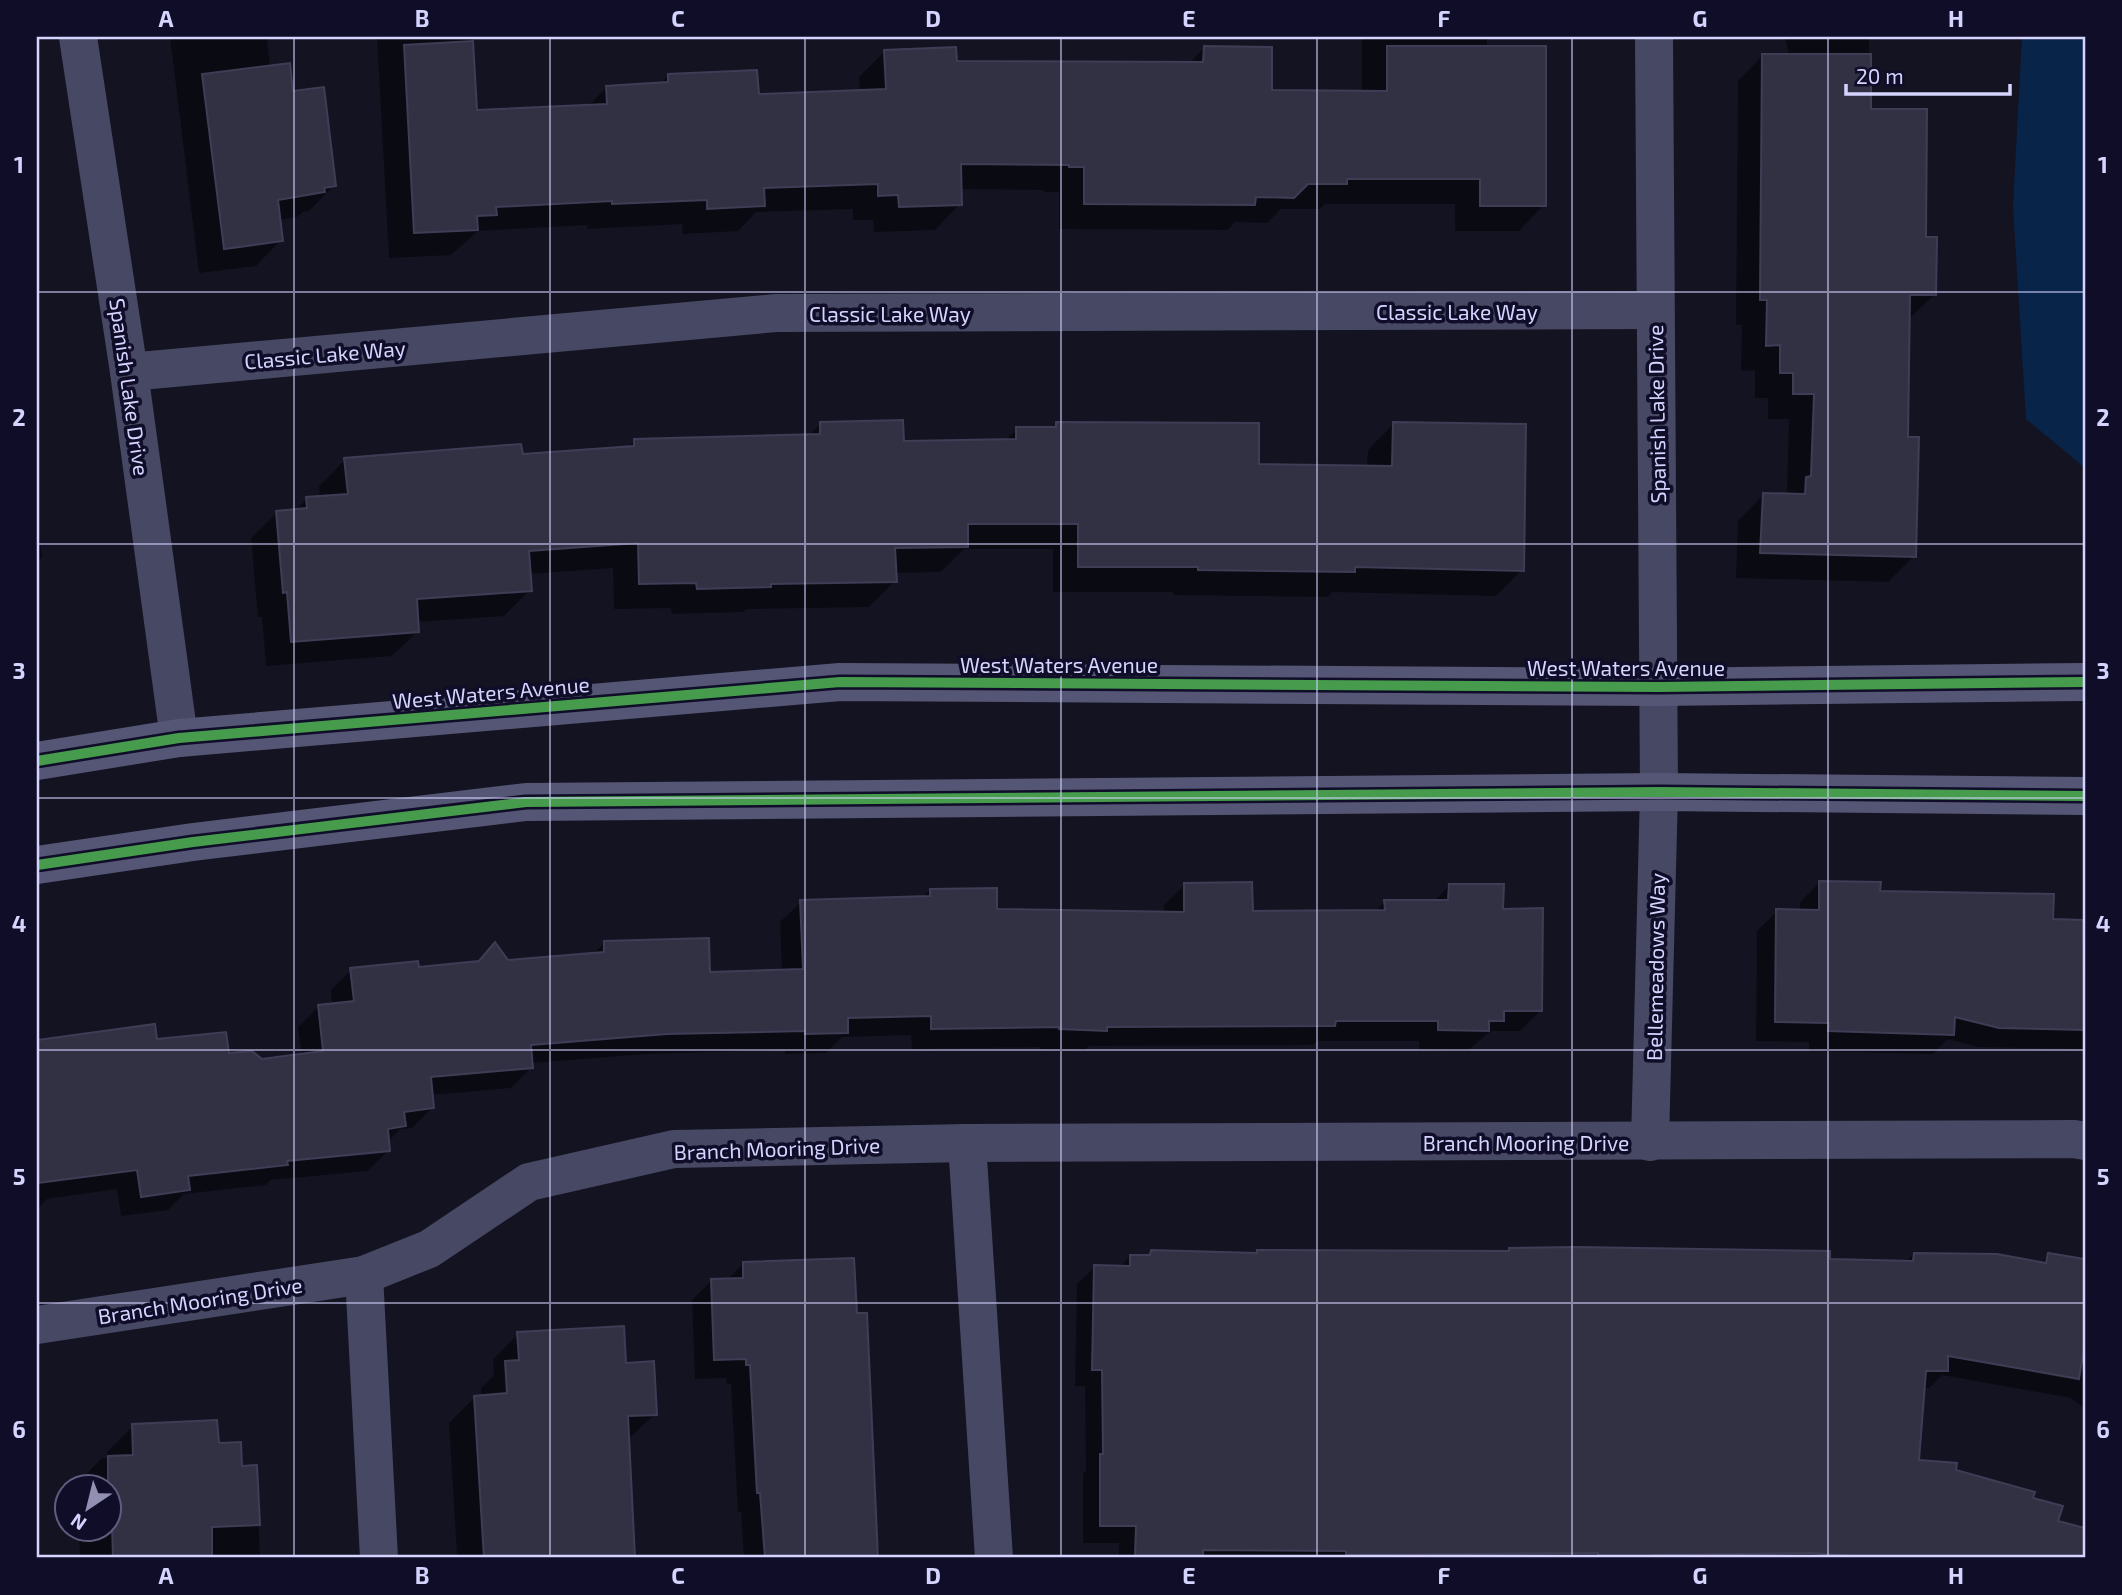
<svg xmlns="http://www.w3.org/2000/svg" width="2122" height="1595" font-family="'Exo 2',sans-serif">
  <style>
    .water { fill: #082449 }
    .shadow { fill: #0007 }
    .building { fill: #323144; stroke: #3f3d56; stroke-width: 2 }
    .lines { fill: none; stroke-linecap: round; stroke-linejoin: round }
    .street { stroke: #474863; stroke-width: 38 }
    .secondary { stroke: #555675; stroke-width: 38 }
    .cycleway-casing { stroke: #0f0d28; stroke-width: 15 }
    .cycleway { stroke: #469c4c; stroke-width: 10 }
    .grid { fill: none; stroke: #d5d4ff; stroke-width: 2; stroke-opacity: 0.55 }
    .labels { text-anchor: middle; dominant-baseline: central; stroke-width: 7; stroke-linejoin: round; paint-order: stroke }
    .street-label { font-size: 21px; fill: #d5d4ff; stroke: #0f0d28 }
    .neatline { fill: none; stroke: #d5d4ff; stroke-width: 2.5 }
    .grid-label { font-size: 23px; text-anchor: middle; font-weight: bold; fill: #d5d4ff }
  </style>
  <rect width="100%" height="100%" fill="#141322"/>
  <path class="water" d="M 2022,37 L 2085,37 L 2085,468 L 2026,419 L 2013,206 Z"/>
  <g class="shadow">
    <path d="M 170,37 L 267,37 L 270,68 L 292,93 L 334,185 L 309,211 L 303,212 L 297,217 L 279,220 L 281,240 L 256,266 L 199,273 Z"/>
    <path d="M 377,37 L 471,37 L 475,112 L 588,106 L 607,87 L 660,84 L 668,76 L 757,95 L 860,91 L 859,77 L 885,51 L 955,63 L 1189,64 L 1204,48 L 1270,91 L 1362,92 L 1362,37 L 1487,37 L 1487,47 L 1544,205 L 1519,231 L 1455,231 L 1455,204 L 1325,204 L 1319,209 L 1281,209 L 1267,223 L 1235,222 L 1228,230 L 1059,229 L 1059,192 L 1044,192 L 1044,190 L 960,189 L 960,204 L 935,230 L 874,232 L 873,220 L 853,220 L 853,209 L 756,212 L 738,231 L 683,234 L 682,224 L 587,229 L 587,225 L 478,231 L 451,255 L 389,258 Z"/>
    <path d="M 1785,37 L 1869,37 L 1869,111 L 1924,239 L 1935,294 L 1909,319 L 1906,438 L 1914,556 L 1888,582 L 1736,578 L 1738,521 L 1763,495 L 1787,496 L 1789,419 L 1768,419 L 1768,398 L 1755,398 L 1755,370 L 1741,371 L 1742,325 L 1736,325 L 1738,81 L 1763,55 L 1789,55 Z"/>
    <path d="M 821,424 L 902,443 L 1005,441 L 1017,429 L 1052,429 L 1057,424 L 1257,466 L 1367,467 L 1368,450 L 1393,424 L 1522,570 L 1496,596 L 1332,592 L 1328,597 L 1173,595 L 1173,592 L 1053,592 L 1053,549 L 964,549 L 941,572 L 895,573 L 895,581 L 869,607 L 746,609 L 743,612 L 672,614 L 671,608 L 614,609 L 613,568 L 529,574 L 530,590 L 504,616 L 417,622 L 418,631 L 392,656 L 266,666 L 262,617 L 258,617 L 251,538 L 276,513 L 295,511 L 307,499 L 320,498 L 319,486 L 345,460 L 521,456 L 627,448 L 635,441 L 808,436 Z"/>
    <path d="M 37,523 L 42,557 L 37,563 Z"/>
    <path d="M 1820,882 L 2051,921 L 2085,921 L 2085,1049 L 1978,1047 L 1948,1039 L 1933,1054 L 1809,1051 L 1809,1042 L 1756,1041 L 1757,931 L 1777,911 L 1800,911 L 1800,902 Z"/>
    <path d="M 1184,885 L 1251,912 L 1375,912 L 1385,901 L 1433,902 L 1450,885 L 1502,910 L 1540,1011 L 1520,1031 L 1491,1031 L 1467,1051 L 1419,1050 L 1419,1041 L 1317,1041 L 1313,1045 L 1089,1046 L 1085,1050 L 1040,1049 L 1040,1047 L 912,1049 L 911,1035 L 842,1037 L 826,1053 L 785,1054 L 785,1050 L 645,1054 L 531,1063 L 531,1068 L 511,1088 L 431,1095 L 432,1108 L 412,1128 L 400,1129 L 388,1142 L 389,1150 L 368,1171 L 270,1180 L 266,1185 L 184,1194 L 168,1210 L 121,1216 L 117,1189 L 47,1199 L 37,1209 L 37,1042 L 154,1026 L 156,1041 L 228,1055 L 261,1060 L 302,1056 L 298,1027 L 319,1006 L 332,1005 L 331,990 L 351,970 L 418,969 L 476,963 L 495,945 L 508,962 L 593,954 L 605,943 L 708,973 L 782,972 L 780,922 L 801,902 L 923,897 L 930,890 L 995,910 L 1164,913 L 1164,905 Z"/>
    <path d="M 1510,1249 L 1906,1262 L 1914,1254 L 2040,1264 L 2049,1255 L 2085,1261 L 2085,1409 L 2071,1398 L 1942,1375 L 1929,1388 L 1923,1388 L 1917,1462 L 1954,1471 L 2031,1499 L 2056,1522 L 2085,1530 L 2085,1558 L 1119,1558 L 1119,1543 L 1083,1543 L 1083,1473 L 1086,1471 L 1085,1386 L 1075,1386 L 1077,1284 L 1095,1267 L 1120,1267 L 1130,1256 L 1147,1256 L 1152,1251 L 1254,1255 L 1257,1252 L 1506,1253 Z"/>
    <path d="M 743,1264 L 876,1546 L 879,1546 L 880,1558 L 744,1558 L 741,1512 L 738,1512 L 731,1384 L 727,1384 L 726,1378 L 695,1379 L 692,1300 L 712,1280 L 727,1280 Z"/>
    <path d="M 518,1334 L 625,1365 L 655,1414 L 627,1440 L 634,1558 L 455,1558 L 457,1555 L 449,1423 L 475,1397 L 481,1397 L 481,1388 L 494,1375 L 493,1360 Z"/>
    <path d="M 133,1426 L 217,1445 L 240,1468 L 256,1467 L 260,1558 L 80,1558 L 79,1528 L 108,1528 L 108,1486 L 77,1486 L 77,1484 L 102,1458 L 107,1458 L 107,1452 Z"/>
  </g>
  <g class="building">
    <path d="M 473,41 L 477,110 L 607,104 L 606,86 L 668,82 L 668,74 L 757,70 L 759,94 L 886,89 L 884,50 L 956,47 L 957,61 L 1203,62 L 1204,46 L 1272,47 L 1272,90 L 1387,91 L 1387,46 L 1546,46 L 1546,206 L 1480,206 L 1480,179 L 1347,179 L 1347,184 L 1308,184 L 1294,198 L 1256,197 L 1255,205 L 1084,204 L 1084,167 L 1069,167 L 1069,165 L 961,164 L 962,205 L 899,207 L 898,195 L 878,196 L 878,184 L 764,188 L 765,206 L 707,209 L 707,200 L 612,204 L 612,201 L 496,207 L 497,215 L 477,216 L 478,230 L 414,233 L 404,45 Z"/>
    <path d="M 1762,54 L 1871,54 L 1871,109 L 1927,109 L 1926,237 L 1937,237 L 1936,295 L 1910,295 L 1908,437 L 1919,437 L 1916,557 L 1760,553 L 1763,493 L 1805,494 L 1806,477 L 1811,476 L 1814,394 L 1793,394 L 1793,373 L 1780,373 L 1780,345 L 1766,346 L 1767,300 L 1760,300 Z"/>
    <path d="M 290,63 L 293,91 L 324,87 L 336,186 L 324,188 L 325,192 L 278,200 L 283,241 L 224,249 L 202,74 Z"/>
    <path d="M 903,420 L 904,441 L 1016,439 L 1016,427 L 1056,427 L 1056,422 L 1259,423 L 1259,464 L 1392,466 L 1393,422 L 1526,424 L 1524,571 L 1355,567 L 1355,572 L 1198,570 L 1198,567 L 1078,567 L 1078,524 L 968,524 L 968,547 L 895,548 L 897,582 L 771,584 L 771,587 L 697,589 L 696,583 L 639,584 L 638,543 L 529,551 L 532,591 L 417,599 L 419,632 L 291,642 L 287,592 L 283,593 L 276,511 L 307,508 L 306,497 L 348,494 L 344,458 L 521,444 L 523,454 L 634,446 L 634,439 L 820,434 L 820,422 Z"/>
    <path d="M 1819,881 L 1881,882 L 1880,891 L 2054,894 L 2053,919 L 2083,920 L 2085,1030 L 1999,1028 L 1955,1017 L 1954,1035 L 1828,1031 L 1829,1023 L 1775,1022 L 1776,909 L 1819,910 Z"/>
    <path d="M 1252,882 L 1253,911 L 1385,910 L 1384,900 L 1448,900 L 1449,884 L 1504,884 L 1503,909 L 1543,908 L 1542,1011 L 1504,1011 L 1504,1021 L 1489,1021 L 1489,1031 L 1438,1030 L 1438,1021 L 1336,1021 L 1335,1026 L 1107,1027 L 1107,1031 L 1059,1029 L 1059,1027 L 931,1029 L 931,1016 L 848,1018 L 848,1033 L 805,1034 L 805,1031 L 667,1034 L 531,1045 L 533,1068 L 431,1077 L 434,1108 L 404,1112 L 406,1126 L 388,1129 L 390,1151 L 287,1161 L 288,1165 L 188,1176 L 190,1190 L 141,1197 L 137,1170 L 37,1183 L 37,1040 L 155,1024 L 157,1039 L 226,1032 L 229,1053 L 252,1051 L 262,1059 L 323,1051 L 318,1005 L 354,1001 L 350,968 L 418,961 L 419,967 L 479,961 L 495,942 L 508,960 L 604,952 L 604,941 L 709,938 L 710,972 L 803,969 L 800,900 L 930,896 L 930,889 L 997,888 L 997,909 L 1184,912 L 1184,883 Z"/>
    <path d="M 1576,1247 L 1830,1251 L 1830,1259 L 1913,1261 L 1914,1253 L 1997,1254 L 2046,1263 L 2048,1253 L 2085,1259 L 2085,1342 L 2079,1379 L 1948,1356 L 1948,1371 L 1926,1371 L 1919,1460 L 1957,1463 L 1956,1470 L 2035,1492 L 2033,1498 L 2063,1506 L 2058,1521 L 2085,1528 L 2085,1558 L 1884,1558 L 1810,1553 L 1651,1555 L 1650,1558 L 1598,1558 L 1598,1553 L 1346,1555 L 1346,1551 L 1203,1550 L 1203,1558 L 1135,1557 L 1136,1526 L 1100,1526 L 1100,1454 L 1103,1454 L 1102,1370 L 1092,1370 L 1094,1265 L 1130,1266 L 1130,1255 L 1150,1255 L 1151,1250 L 1257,1253 L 1257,1250 L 1509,1251 L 1509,1248 Z"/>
    <path d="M 854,1258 L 857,1313 L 867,1313 L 878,1558 L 765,1558 L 760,1493 L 757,1493 L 750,1365 L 746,1365 L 746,1359 L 714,1360 L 711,1279 L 743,1278 L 743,1262 Z"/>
    <path d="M 624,1326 L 626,1363 L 654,1361 L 657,1415 L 628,1416 L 635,1558 L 484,1558 L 474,1396 L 507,1393 L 505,1361 L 519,1360 L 517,1332 Z"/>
    <path d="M 217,1420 L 219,1443 L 241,1442 L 242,1466 L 257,1465 L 260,1525 L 212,1527 L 212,1558 L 113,1558 L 112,1524 L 108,1524 L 108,1456 L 133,1455 L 132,1424 Z"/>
  </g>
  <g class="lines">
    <g class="street">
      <path d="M 78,37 L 129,372 L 179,738"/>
      <path d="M 129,372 L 776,313 L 1655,310"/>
      <path d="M 1650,1142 L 1659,792 L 1654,37"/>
      <path d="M 967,1143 L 994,1558"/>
      <path d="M 364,1275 L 379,1558"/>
      <path d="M 37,1325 L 364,1275 L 429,1249 L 529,1182 L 674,1149 L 967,1143 L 2074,1139 L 2085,1141"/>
    </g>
    <g class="secondary">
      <path d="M 37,761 L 179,738 L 840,682 L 1659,687 L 2085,682"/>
      <path d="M 37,865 L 193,842 L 526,802 L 1659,792 L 2085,796"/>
    </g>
    <g class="cycleway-casing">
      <g id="cycleway">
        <path d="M 37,761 L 179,738 L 840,682 L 1659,687 L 2085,682"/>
        <path d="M 37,865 L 193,842 L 526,802 L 1659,792 L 2085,796"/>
      </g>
    </g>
    <use href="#cycleway" class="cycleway"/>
  </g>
  <path class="grid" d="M 294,37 L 294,1558M 550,37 L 550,1558M 805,37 L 805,1558M 1061,37 L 1061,1558M 1317,37 L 1317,1558M 1572,37 L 1572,1558M 1828,37 L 1828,1558M 37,292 L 2085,292M 37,544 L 2085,544M 37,798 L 2085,798M 37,1050 L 2085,1050M 37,1303 L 2085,1303"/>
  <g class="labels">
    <g class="street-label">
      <text x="1457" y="311">Classic Lake Way</text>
      <text x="890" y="313">Classic Lake Way</text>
      <text transform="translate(325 354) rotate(-5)">Classic Lake Way</text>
      <text transform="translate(130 387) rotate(82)">Spanish Lake Drive</text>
      <text transform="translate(1656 414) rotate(-91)">Spanish Lake Drive</text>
      <text x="1059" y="664">West Waters Avenue</text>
      <text x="1626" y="667">West Waters Avenue</text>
      <text transform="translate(491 692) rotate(-5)">West Waters Avenue</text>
      <text transform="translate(1655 967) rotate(-89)">Bellemeadows Way</text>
      <text x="1526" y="1142">Branch Mooring Drive</text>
      <text transform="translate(777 1148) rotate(-2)">Branch Mooring Drive</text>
      <text transform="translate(200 1300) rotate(-9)">Branch Mooring Drive</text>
    </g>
  </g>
  <rect width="2122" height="1595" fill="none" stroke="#0f0d28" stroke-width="77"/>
  <g transform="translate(88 1508) rotate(215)"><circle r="33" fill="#0f0d28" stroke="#5e5d7e" stroke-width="2"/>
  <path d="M0-5L12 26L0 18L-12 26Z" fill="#9190b2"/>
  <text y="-10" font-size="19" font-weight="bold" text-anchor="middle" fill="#d5d4ff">N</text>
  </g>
  <path d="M1846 84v10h164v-10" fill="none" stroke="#d5d4ff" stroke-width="3.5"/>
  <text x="1856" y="84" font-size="21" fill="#d5d4ff" stroke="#0f0d28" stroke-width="5" paint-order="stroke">20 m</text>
  <rect x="38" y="38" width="2046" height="1518" class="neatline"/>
  <g class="grid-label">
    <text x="166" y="27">A</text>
    <text x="422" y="27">B</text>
    <text x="678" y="27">C</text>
    <text x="933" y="27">D</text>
    <text x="1189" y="27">E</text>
    <text x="1444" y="27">F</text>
    <text x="1700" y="27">G</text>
    <text x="1956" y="27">H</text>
    <text x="19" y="173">1</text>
    <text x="2103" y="173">1</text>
    <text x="19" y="426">2</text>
    <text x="2103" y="426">2</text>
    <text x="19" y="679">3</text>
    <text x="2103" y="679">3</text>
    <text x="19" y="932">4</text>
    <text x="2103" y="932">4</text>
    <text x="19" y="1185">5</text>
    <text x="2103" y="1185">5</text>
    <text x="19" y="1438">6</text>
    <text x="2103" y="1438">6</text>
    <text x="166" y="1584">A</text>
    <text x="422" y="1584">B</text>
    <text x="678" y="1584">C</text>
    <text x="933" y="1584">D</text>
    <text x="1189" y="1584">E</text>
    <text x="1444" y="1584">F</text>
    <text x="1700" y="1584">G</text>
    <text x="1956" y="1584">H</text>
  </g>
</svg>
